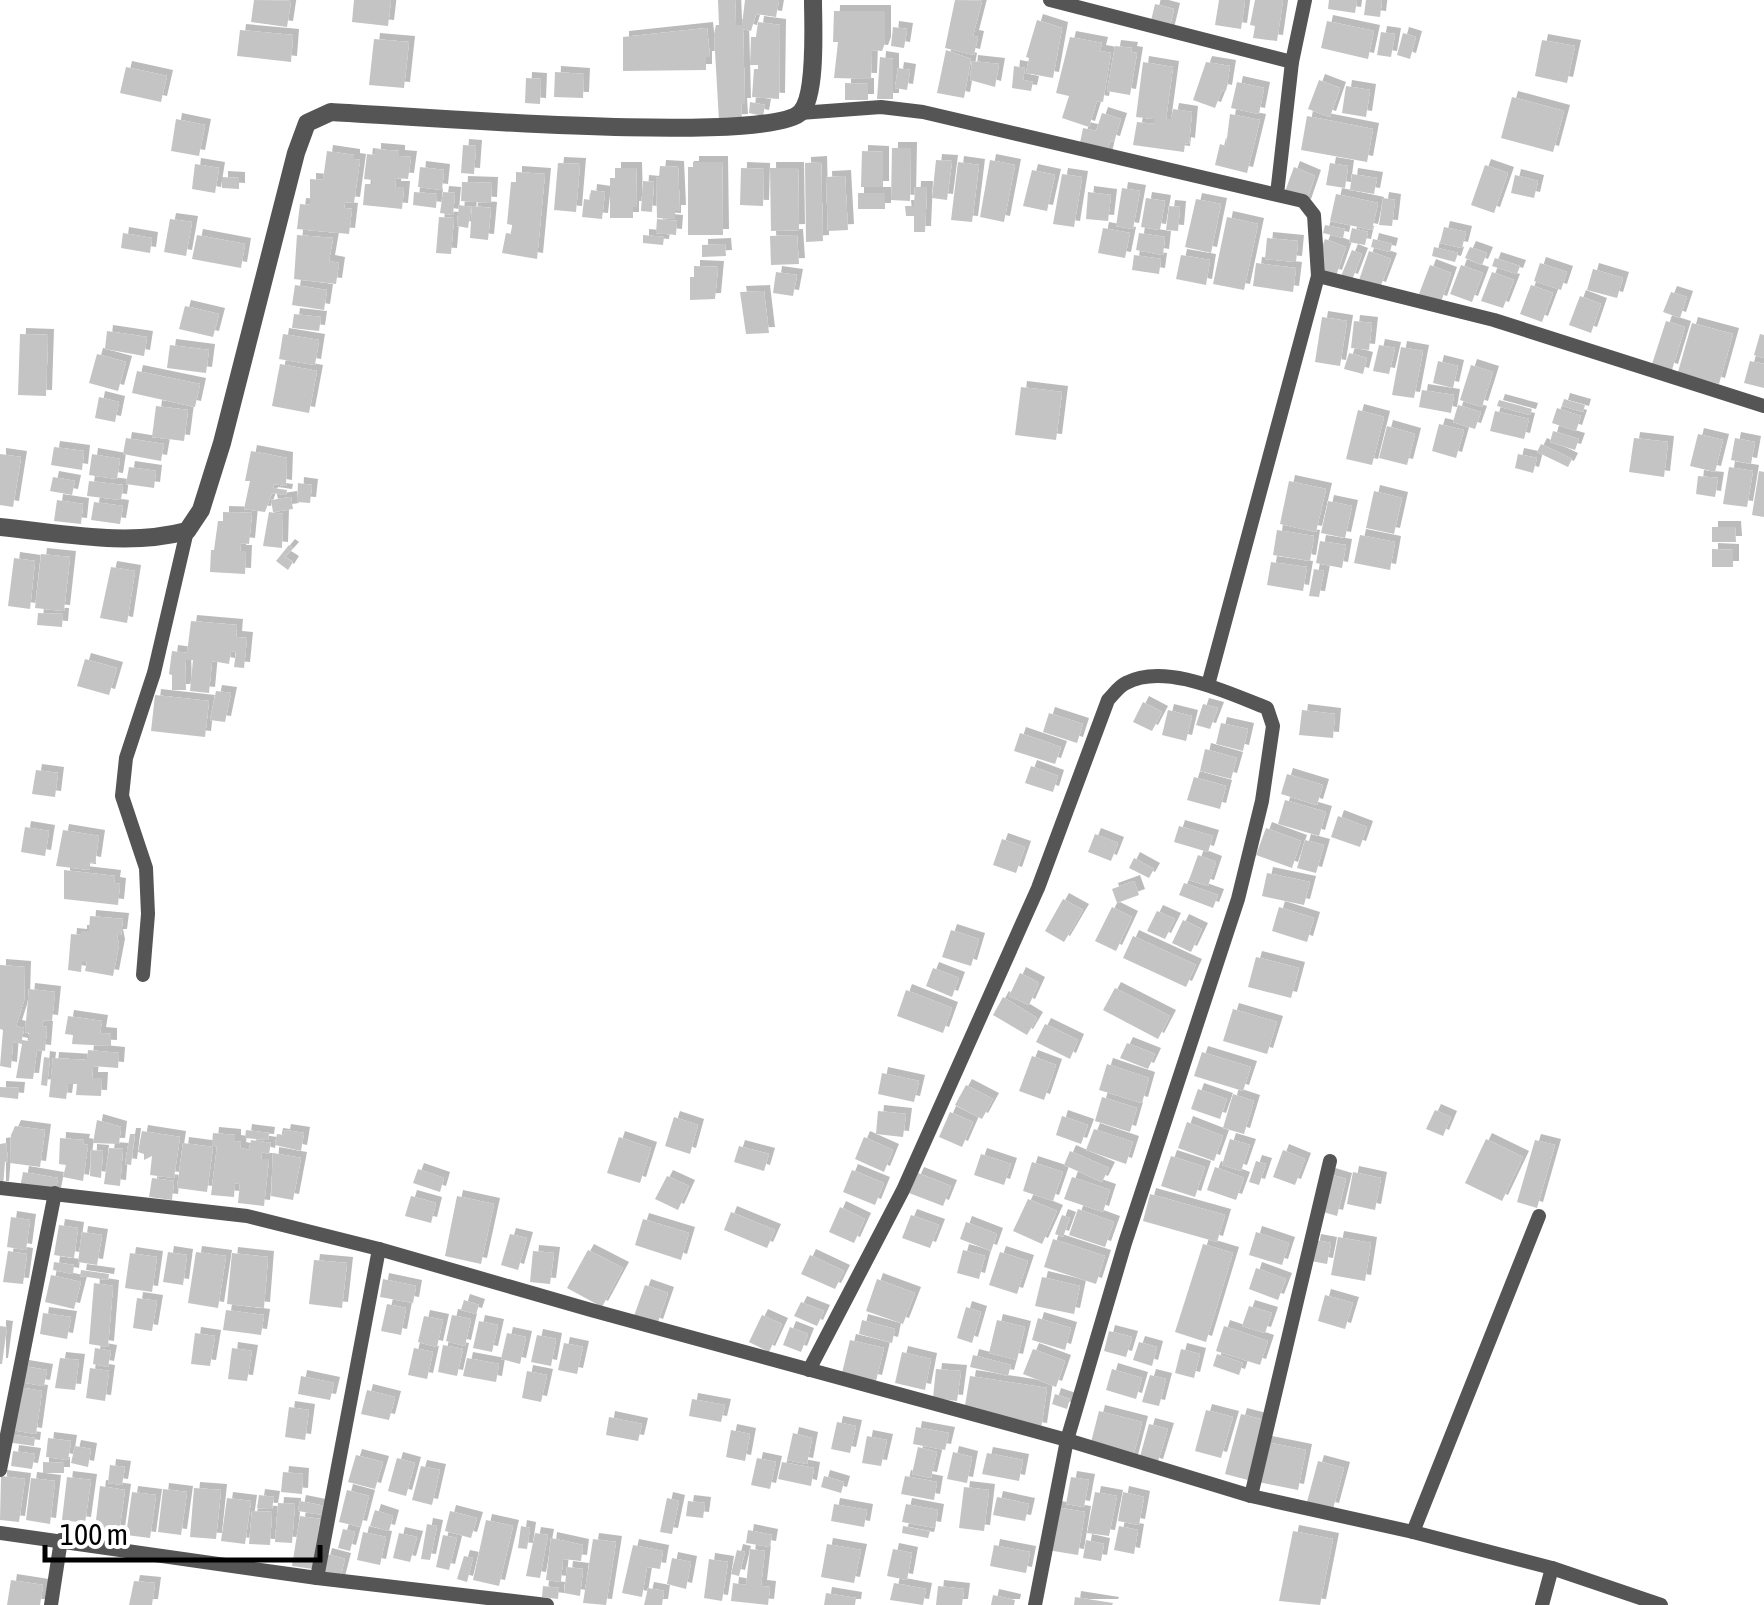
<svg xmlns="http://www.w3.org/2000/svg" width="1764" height="1605" font-family="'Asap Condensed',sans-serif">
  <style>
    .building { fill: #c4c4c4; filter: url(#shadow) }
    .lines { fill: none; stroke-linecap: round; stroke-linejoin: round }
    .minor { stroke: #555; stroke-width: 14 }
    .tertiary { stroke: #555; stroke-width: 18 }
  </style>
  <defs>
    <filter id="shadow"><feDropShadow dx="6" dy="-6" stdDeviation="0" flood-color="#0004"/></filter>
  </defs>
  <rect width="100%" height="100%" fill="#fff"/>
  <g class="building">
    <path d="M 254,0 L 291,1 L 287,27 L 251,22 Z"/>
    <path d="M 354,0 L 391,0 L 388,26 L 352,22 Z"/>
    <path d="M 718,0 L 735,0 L 736,25 L 742,25 L 745,0 L 779,0 L 776,17 L 756,14 L 751,31 L 743,29 L 745,104 L 741,104 L 742,120 L 719,121 L 714,34 L 716,25 L 719,25 Z"/>
    <path d="M 955,0 L 982,1 L 973,36 L 978,37 L 974,55 L 945,48 Z"/>
    <path d="M 1219,0 L 1245,0 L 1241,29 L 1215,25 Z"/>
    <path d="M 1255,0 L 1283,0 L 1277,41 L 1253,38 L 1255,26 L 1250,25 Z"/>
    <path d="M 1329,0 L 1357,0 L 1355,13 L 1328,9 Z"/>
    <path d="M 1366,0 L 1382,0 L 1380,17 L 1364,15 Z"/>
    <path d="M 1155,4 L 1174,9 L 1168,34 L 1149,29 Z"/>
    <path d="M 834,11 L 885,11 L 885,43 L 882,51 L 872,50 L 871,79 L 834,78 L 838,42 L 833,42 Z"/>
    <path d="M 1037,20 L 1062,28 L 1053,78 L 1026,73 L 1029,58 L 1026,57 Z"/>
    <path d="M 1327,21 L 1374,31 L 1368,59 L 1321,48 Z"/>
    <path d="M 758,22 L 780,25 L 779,99 L 752,97 L 754,69 L 758,69 L 758,65 L 750,65 L 751,37 L 756,37 Z"/>
    <path d="M 893,27 L 907,29 L 904,48 L 891,46 Z"/>
    <path d="M 707,28 L 710,57 L 706,57 L 706,70 L 623,71 L 623,37 Z"/>
    <path d="M 240,30 L 293,35 L 291,62 L 237,56 Z"/>
    <path d="M 1381,32 L 1395,34 L 1391,57 L 1377,55 Z"/>
    <path d="M 1403,33 L 1416,37 L 1410,59 L 1397,55 Z"/>
    <path d="M 1070,37 L 1102,43 L 1100,51 L 1111,53 L 1103,102 L 1097,101 L 1089,127 L 1062,118 L 1069,96 L 1056,93 Z"/>
    <path d="M 374,39 L 409,42 L 404,88 L 369,85 Z"/>
    <path d="M 1542,40 L 1575,46 L 1567,83 L 1535,76 Z"/>
    <path d="M 1115,46 L 1132,48 L 1131,52 L 1137,53 L 1130,95 L 1107,91 Z"/>
    <path d="M 946,50 L 971,59 L 964,98 L 937,93 Z"/>
    <path d="M 880,57 L 893,59 L 893,99 L 877,99 Z"/>
    <path d="M 972,61 L 999,64 L 995,87 L 970,80 Z"/>
    <path d="M 1143,62 L 1173,67 L 1166,119 L 1171,119 L 1173,109 L 1192,112 L 1189,144 L 1185,143 L 1184,152 L 1133,145 L 1137,122 L 1154,124 L 1154,119 L 1136,117 Z"/>
    <path d="M 1206,62 L 1230,66 L 1226,91 L 1222,90 L 1215,108 L 1193,100 Z"/>
    <path d="M 1014,66 L 1025,68 L 1023,80 L 1033,82 L 1031,91 L 1012,88 Z"/>
    <path d="M 126,67 L 167,76 L 161,102 L 120,93 Z"/>
    <path d="M 898,68 L 910,70 L 907,90 L 895,88 Z"/>
    <path d="M 555,72 L 584,74 L 583,98 L 554,97 Z"/>
    <path d="M 526,78 L 541,79 L 540,104 L 525,103 Z"/>
    <path d="M 1319,80 L 1340,88 L 1330,117 L 1308,109 Z"/>
    <path d="M 1237,82 L 1264,88 L 1259,114 L 1231,108 Z"/>
    <path d="M 845,83 L 868,84 L 868,100 L 845,100 Z"/>
    <path d="M 1346,86 L 1370,90 L 1366,117 L 1342,113 Z"/>
    <path d="M 1512,97 L 1564,111 L 1553,152 L 1501,138 Z"/>
    <path d="M 750,102 L 765,105 L 763,116 L 749,113 Z"/>
    <path d="M 1102,113 L 1121,119 L 1114,142 L 1110,141 L 1106,158 L 1078,153 L 1083,128 L 1096,131 Z"/>
    <path d="M 1230,114 L 1260,120 L 1247,173 L 1215,165 L 1220,144 L 1226,146 Z"/>
    <path d="M 1307,116 L 1373,129 L 1367,162 L 1301,150 Z"/>
    <path d="M 176,119 L 205,125 L 199,156 L 171,151 Z"/>
    <path d="M 463,145 L 476,146 L 474,174 L 461,173 Z"/>
    <path d="M 892,148 L 911,148 L 910,201 L 891,200 Z"/>
    <path d="M 375,149 L 399,151 L 399,156 L 411,157 L 408,179 L 396,178 L 395,187 L 404,187 L 402,209 L 363,205 L 365,184 L 372,184 L 372,180 L 364,179 L 367,154 L 375,155 Z"/>
    <path d="M 327,151 L 354,155 L 354,159 L 360,160 L 354,203 L 345,202 L 344,208 L 352,209 L 349,234 L 297,229 L 300,204 L 310,205 L 310,179 L 323,180 Z"/>
    <path d="M 862,151 L 883,152 L 883,187 L 861,187 Z"/>
    <path d="M 936,160 L 952,161 L 947,200 L 932,198 Z"/>
    <path d="M 990,160 L 1015,165 L 1004,222 L 980,217 Z"/>
    <path d="M 693,162 L 722,162 L 723,235 L 688,235 L 688,167 L 693,167 Z"/>
    <path d="M 821,162 L 823,241 L 806,242 L 805,163 Z"/>
    <path d="M 958,162 L 979,165 L 972,222 L 951,220 Z"/>
    <path d="M 558,163 L 580,164 L 576,212 L 554,210 Z"/>
    <path d="M 1330,163 L 1348,166 L 1345,188 L 1326,185 Z"/>
    <path d="M 195,164 L 219,168 L 215,193 L 192,189 Z"/>
    <path d="M 1485,165 L 1508,173 L 1494,213 L 1471,205 Z"/>
    <path d="M 660,166 L 678,167 L 680,211 L 675,211 L 675,219 L 657,218 L 656,178 L 659,177 Z"/>
    <path d="M 420,167 L 444,170 L 442,190 L 418,187 Z"/>
    <path d="M 1294,167 L 1315,176 L 1305,205 L 1283,197 Z"/>
    <path d="M 615,168 L 636,168 L 637,207 L 633,207 L 633,218 L 610,218 L 610,178 L 615,178 Z"/>
    <path d="M 741,168 L 764,169 L 763,206 L 740,205 Z"/>
    <path d="M 770,168 L 798,168 L 799,230 L 771,231 Z"/>
    <path d="M 1032,170 L 1055,175 L 1047,211 L 1023,206 Z"/>
    <path d="M 516,172 L 545,174 L 537,259 L 502,253 L 506,233 L 512,234 L 512,225 L 507,224 L 511,182 L 516,182 Z"/>
    <path d="M 1062,174 L 1082,177 L 1074,227 L 1053,224 Z"/>
    <path d="M 1352,174 L 1377,178 L 1374,194 L 1350,190 Z"/>
    <path d="M 1515,175 L 1538,181 L 1534,198 L 1511,193 Z"/>
    <path d="M 845,176 L 848,230 L 828,231 L 826,177 Z"/>
    <path d="M 222,177 L 239,178 L 239,189 L 222,188 Z"/>
    <path d="M 643,181 L 654,182 L 652,212 L 641,211 Z"/>
    <path d="M 462,182 L 492,183 L 491,203 L 461,201 Z"/>
    <path d="M 915,187 L 927,187 L 925,232 L 914,232 L 914,216 L 906,216 L 905,206 L 914,206 Z"/>
    <path d="M 1122,188 L 1140,191 L 1133,229 L 1116,226 Z"/>
    <path d="M 591,190 L 605,192 L 602,219 L 582,217 L 584,199 L 590,200 Z"/>
    <path d="M 414,192 L 437,194 L 436,208 L 413,205 Z"/>
    <path d="M 443,192 L 455,193 L 453,215 L 440,213 Z"/>
    <path d="M 1088,192 L 1111,195 L 1108,221 L 1086,219 Z"/>
    <rect x="858" y="193" width="27" height="16"/>
    <path d="M 1336,194 L 1378,203 L 1372,230 L 1330,221 Z"/>
    <path d="M 1146,198 L 1165,201 L 1160,230 L 1141,227 Z"/>
    <path d="M 1383,198 L 1395,200 L 1392,226 L 1379,225 Z"/>
    <path d="M 1196,199 L 1221,204 L 1211,253 L 1185,247 Z"/>
    <path d="M 459,205 L 471,207 L 468,228 L 457,226 Z"/>
    <path d="M 472,206 L 491,208 L 488,240 L 470,238 Z"/>
    <path d="M 1169,206 L 1180,207 L 1178,231 L 1166,230 Z"/>
    <path d="M 439,217 L 454,218 L 451,254 L 436,253 Z"/>
    <path d="M 1227,217 L 1258,224 L 1244,290 L 1213,284 Z"/>
    <path d="M 170,219 L 192,222 L 186,256 L 164,252 Z"/>
    <path d="M 657,219 L 677,221 L 676,235 L 656,233 Z"/>
    <path d="M 1325,225 L 1345,229 L 1343,238 L 1323,233 Z"/>
    <path d="M 1444,227 L 1466,232 L 1462,248 L 1440,243 Z"/>
    <path d="M 1103,228 L 1130,233 L 1125,258 L 1098,253 Z"/>
    <path d="M 1352,228 L 1368,232 L 1365,245 L 1349,242 Z"/>
    <path d="M 123,233 L 152,238 L 150,253 L 121,248 Z"/>
    <path d="M 1139,233 L 1165,237 L 1163,255 L 1136,250 Z"/>
    <path d="M 197,235 L 245,244 L 241,268 L 192,259 Z"/>
    <path d="M 297,235 L 333,238 L 329,261 L 339,263 L 336,284 L 294,279 Z"/>
    <path d="M 643,235 L 664,237 L 663,245 L 643,243 Z"/>
    <path d="M 797,235 L 799,264 L 771,265 L 770,236 Z"/>
    <path d="M 1267,238 L 1298,241 L 1296,262 L 1265,259 Z"/>
    <path d="M 1325,239 L 1346,247 L 1336,276 L 1314,268 Z"/>
    <path d="M 1373,239 L 1392,244 L 1390,252 L 1371,247 Z"/>
    <path d="M 725,244 L 726,256 L 702,257 L 702,245 Z"/>
    <path d="M 1434,247 L 1458,253 L 1455,262 L 1432,256 Z"/>
    <path d="M 1470,247 L 1487,253 L 1482,265 L 1465,258 Z"/>
    <path d="M 1352,250 L 1362,254 L 1352,280 L 1341,276 Z"/>
    <path d="M 1369,251 L 1391,259 L 1380,288 L 1359,280 Z"/>
    <path d="M 1134,255 L 1161,259 L 1159,274 L 1132,270 Z"/>
    <path d="M 1181,255 L 1210,260 L 1206,285 L 1176,279 Z"/>
    <path d="M 1495,258 L 1520,266 L 1517,274 L 1492,266 Z"/>
    <path d="M 1256,263 L 1296,268 L 1293,292 L 1253,286 Z"/>
    <path d="M 1540,263 L 1567,272 L 1561,290 L 1534,281 Z"/>
    <path d="M 1430,265 L 1451,273 L 1441,302 L 1419,294 Z"/>
    <path d="M 1461,265 L 1483,273 L 1472,302 L 1450,294 Z"/>
    <path d="M 694,266 L 718,267 L 715,299 L 690,300 L 690,277 L 694,277 Z"/>
    <path d="M 1593,269 L 1623,278 L 1617,298 L 1587,290 Z"/>
    <path d="M 776,272 L 797,275 L 793,296 L 773,293 Z"/>
    <path d="M 1492,272 L 1514,280 L 1503,308 L 1481,301 Z"/>
    <path d="M 295,285 L 327,290 L 324,310 L 292,305 Z"/>
    <path d="M 1531,285 L 1553,293 L 1542,322 L 1520,314 Z"/>
    <path d="M 764,291 L 769,333 L 746,334 L 740,292 Z"/>
    <path d="M 1671,292 L 1687,297 L 1680,318 L 1663,312 Z"/>
    <path d="M 1580,296 L 1601,304 L 1591,333 L 1569,325 Z"/>
    <path d="M 185,306 L 219,314 L 213,337 L 179,329 Z"/>
    <path d="M 294,314 L 321,317 L 319,331 L 292,328 Z"/>
    <path d="M 1322,317 L 1347,321 L 1340,366 L 1315,362 Z"/>
    <path d="M 1354,321 L 1372,323 L 1369,350 L 1351,348 Z"/>
    <path d="M 1666,321 L 1685,327 L 1672,370 L 1652,364 Z"/>
    <path d="M 1692,323 L 1733,334 L 1719,384 L 1678,372 Z"/>
    <path d="M 107,331 L 147,337 L 144,356 L 105,349 Z"/>
    <path d="M 20,334 L 48,335 L 46,396 L 18,395 Z"/>
    <path d="M 283,334 L 319,340 L 315,365 L 279,359 Z"/>
    <path d="M 1760,334 L 1764,335 L 1764,358 L 1754,355 Z"/>
    <path d="M 170,345 L 209,350 L 206,373 L 167,368 Z"/>
    <path d="M 1379,345 L 1395,348 L 1389,374 L 1373,371 Z"/>
    <path d="M 1401,347 L 1423,351 L 1414,398 L 1392,395 Z"/>
    <path d="M 1349,353 L 1367,358 L 1363,374 L 1344,369 Z"/>
    <path d="M 97,354 L 126,362 L 118,391 L 89,383 Z"/>
    <path d="M 1438,361 L 1458,366 L 1453,388 L 1433,383 Z"/>
    <path d="M 1750,361 L 1764,364 L 1764,388 L 1744,383 Z"/>
    <path d="M 280,364 L 317,371 L 309,413 L 272,406 Z"/>
    <path d="M 1471,365 L 1493,372 L 1482,407 L 1460,400 Z"/>
    <path d="M 137,371 L 200,384 L 195,407 L 132,393 Z"/>
    <path d="M 1021,387 L 1062,392 L 1056,440 L 1015,435 Z"/>
    <path d="M 1422,390 L 1454,395 L 1451,413 L 1419,407 Z"/>
    <path d="M 99,397 L 119,402 L 115,422 L 95,418 Z"/>
    <path d="M 1564,399 L 1585,405 L 1583,412 L 1562,406 Z"/>
    <path d="M 1499,400 L 1532,409 L 1530,415 L 1497,406 Z"/>
    <path d="M 1458,405 L 1481,412 L 1475,429 L 1453,422 Z"/>
    <path d="M 156,406 L 188,410 L 184,441 L 152,437 Z"/>
    <path d="M 1557,408 L 1581,416 L 1576,431 L 1552,423 Z"/>
    <path d="M 1358,410 L 1384,417 L 1372,465 L 1346,459 Z"/>
    <path d="M 1495,411 L 1529,419 L 1524,439 L 1490,431 Z"/>
    <path d="M 1439,424 L 1464,430 L 1456,458 L 1432,451 Z"/>
    <path d="M 1387,426 L 1415,434 L 1407,465 L 1379,458 Z"/>
    <path d="M 1553,431 L 1579,439 L 1575,450 L 1550,442 Z"/>
    <path d="M 1698,434 L 1723,440 L 1715,472 L 1690,466 Z"/>
    <path d="M 126,438 L 164,444 L 161,461 L 123,454 Z"/>
    <path d="M 1634,438 L 1668,442 L 1664,477 L 1629,472 Z"/>
    <path d="M 1735,438 L 1755,442 L 1751,464 L 1731,460 Z"/>
    <path d="M 1541,444 L 1572,459 L 1568,467 L 1537,452 Z"/>
    <path d="M 54,447 L 84,451 L 82,470 L 51,465 Z"/>
    <path d="M 251,451 L 287,458 L 286,486 L 274,484 L 273,488 L 287,490 L 286,495 L 272,493 L 265,512 L 244,509 L 250,481 L 245,481 Z"/>
    <path d="M 0,454 L 21,457 L 13,507 L 0,505 Z"/>
    <path d="M 92,454 L 120,459 L 117,479 L 89,475 Z"/>
    <path d="M 1518,454 L 1537,458 L 1533,473 L 1515,468 Z"/>
    <path d="M 129,467 L 156,471 L 154,488 L 126,484 Z"/>
    <path d="M 1729,467 L 1753,471 L 1747,507 L 1723,504 Z"/>
    <path d="M 1759,471 L 1764,472 L 1764,517 L 1752,515 Z"/>
    <path d="M 1698,476 L 1718,478 L 1715,497 L 1696,494 Z"/>
    <path d="M 53,477 L 75,481 L 72,495 L 50,491 Z"/>
    <path d="M 89,481 L 123,485 L 121,500 L 87,496 Z"/>
    <path d="M 1289,481 L 1326,489 L 1316,532 L 1280,524 Z"/>
    <path d="M 298,483 L 312,485 L 310,503 L 297,502 Z"/>
    <path d="M 1374,491 L 1402,498 L 1394,534 L 1366,528 Z"/>
    <path d="M 291,497 L 293,509 L 273,512 L 271,500 Z"/>
    <path d="M 57,500 L 83,504 L 81,524 L 54,521 Z"/>
    <path d="M 1328,501 L 1352,506 L 1345,538 L 1321,533 Z"/>
    <path d="M 94,502 L 123,506 L 120,524 L 91,520 Z"/>
    <path d="M 223,512 L 252,513 L 249,544 L 241,543 L 240,551 L 246,551 L 245,574 L 210,572 L 211,550 L 214,550 L 218,521 L 223,521 Z"/>
    <path d="M 269,512 L 283,514 L 282,548 L 263,546 Z"/>
    <path d="M 1712,527 L 1735,527 L 1736,542 L 1712,542 Z"/>
    <path d="M 1277,530 L 1314,536 L 1310,561 L 1273,555 Z"/>
    <path d="M 1360,535 L 1395,542 L 1390,570 L 1354,563 Z"/>
    <path d="M 1320,541 L 1346,545 L 1342,568 L 1316,563 Z"/>
    <path d="M 289,545 L 293,548 L 285,557 L 293,562 L 288,570 L 276,561 Z"/>
    <path d="M 1712,549 L 1733,550 L 1733,567 L 1712,567 Z"/>
    <path d="M 41,554 L 70,557 L 64,611 L 35,608 Z"/>
    <path d="M 14,558 L 35,561 L 30,609 L 8,606 Z"/>
    <path d="M 1271,562 L 1307,567 L 1303,591 L 1267,585 Z"/>
    <path d="M 111,567 L 135,571 L 127,623 L 100,618 Z"/>
    <path d="M 1314,569 L 1324,571 L 1319,597 L 1309,596 Z"/>
    <path d="M 38,613 L 63,614 L 62,627 L 37,625 Z"/>
    <path d="M 191,621 L 237,625 L 236,637 L 247,638 L 244,668 L 234,667 L 236,652 L 231,651 L 229,664 L 212,661 L 209,693 L 190,691 L 193,660 L 185,660 L 186,690 L 172,690 L 172,675 L 169,674 L 172,651 L 187,653 Z"/>
    <path d="M 85,659 L 117,668 L 109,695 L 77,686 Z"/>
    <path d="M 216,691 L 231,693 L 225,722 L 210,720 Z"/>
    <path d="M 155,695 L 209,701 L 205,737 L 151,731 Z"/>
    <path d="M 1143,702 L 1162,712 L 1152,731 L 1133,722 Z"/>
    <path d="M 1203,704 L 1218,708 L 1210,729 L 1196,725 Z"/>
    <path d="M 1168,710 L 1192,716 L 1186,741 L 1162,735 Z"/>
    <path d="M 1302,710 L 1335,714 L 1333,738 L 1299,735 Z"/>
    <path d="M 1049,713 L 1083,724 L 1077,743 L 1043,732 Z"/>
    <path d="M 1221,723 L 1248,729 L 1243,751 L 1216,744 Z"/>
    <path d="M 1020,733 L 1061,747 L 1055,764 L 1014,751 Z"/>
    <path d="M 1205,749 L 1237,758 L 1231,779 L 1200,771 Z"/>
    <path d="M 1031,766 L 1058,776 L 1053,792 L 1025,783 Z"/>
    <path d="M 36,770 L 58,773 L 55,797 L 32,794 Z"/>
    <path d="M 1287,774 L 1323,785 L 1317,805 L 1281,794 Z"/>
    <path d="M 1194,777 L 1226,786 L 1220,809 L 1187,800 Z"/>
    <path d="M 1285,800 L 1326,812 L 1319,836 L 1278,824 Z"/>
    <path d="M 1338,816 L 1367,827 L 1360,847 L 1331,837 Z"/>
    <path d="M 1179,826 L 1213,836 L 1208,852 L 1174,842 Z"/>
    <path d="M 25,827 L 49,831 L 45,856 L 21,852 Z"/>
    <path d="M 1266,828 L 1301,841 L 1292,868 L 1256,855 Z"/>
    <path d="M 63,830 L 99,836 L 95,863 L 90,862 L 90,870 L 56,866 Z"/>
    <path d="M 1095,834 L 1118,843 L 1111,861 L 1088,852 Z"/>
    <path d="M 1002,839 L 1025,847 L 1016,873 L 993,865 Z"/>
    <path d="M 1305,840 L 1324,845 L 1316,873 L 1297,868 Z"/>
    <path d="M 1198,855 L 1216,862 L 1208,886 L 1189,880 Z"/>
    <path d="M 1134,858 L 1154,869 L 1149,878 L 1129,868 Z"/>
    <path d="M 64,870 L 115,876 L 114,883 L 120,884 L 118,905 L 64,899 Z"/>
    <path d="M 1267,873 L 1310,882 L 1304,905 L 1262,896 Z"/>
    <path d="M 1134,881 L 1139,895 L 1117,903 L 1112,889 Z"/>
    <path d="M 1184,883 L 1218,895 L 1213,908 L 1179,895 Z"/>
    <path d="M 1063,899 L 1083,910 L 1064,942 L 1045,931 Z"/>
    <path d="M 1112,907 L 1132,917 L 1116,951 L 1095,941 Z"/>
    <path d="M 1279,907 L 1314,918 L 1307,942 L 1272,931 Z"/>
    <path d="M 1157,911 L 1175,919 L 1165,939 L 1147,931 Z"/>
    <path d="M 90,916 L 123,919 L 121,935 L 117,935 L 119,945 L 113,976 L 85,971 L 87,962 L 82,962 L 81,972 L 68,970 L 71,934 L 81,935 L 81,931 L 89,931 Z"/>
    <path d="M 1183,920 L 1202,929 L 1191,952 L 1172,943 Z"/>
    <path d="M 951,930 L 979,939 L 971,966 L 942,957 Z"/>
    <path d="M 1133,936 L 1196,965 L 1186,987 L 1123,958 Z"/>
    <path d="M 1256,957 L 1299,968 L 1291,998 L 1248,987 Z"/>
    <path d="M 0,965 L 25,967 L 24,1001 L 16,1026 L 24,1028 L 22,1040 L 29,1041 L 29,1033 L 25,1032 L 29,989 L 55,992 L 52,1021 L 44,1020 L 42,1026 L 47,1027 L 45,1051 L 37,1050 L 33,1079 L 16,1078 L 22,1044 L 13,1042 L 11,1068 L 0,1066 L 3,1030 L 0,1029 Z"/>
    <path d="M 933,968 L 959,978 L 952,997 L 926,986 Z"/>
    <path d="M 1020,973 L 1039,983 L 1029,1005 L 1009,996 Z"/>
    <path d="M 1115,988 L 1170,1016 L 1158,1039 L 1103,1010 Z"/>
    <path d="M 906,990 L 952,1008 L 943,1033 L 897,1016 Z"/>
    <path d="M 1003,997 L 1037,1018 L 1027,1035 L 993,1015 Z"/>
    <path d="M 1233,1009 L 1277,1022 L 1267,1054 L 1223,1041 Z"/>
    <path d="M 68,1016 L 102,1021 L 100,1033 L 111,1034 L 111,1046 L 72,1044 L 73,1035 L 65,1034 Z"/>
    <path d="M 1045,1024 L 1078,1040 L 1070,1059 L 1036,1042 Z"/>
    <path d="M 1127,1043 L 1155,1054 L 1148,1069 L 1120,1058 Z"/>
    <path d="M 88,1050 L 119,1053 L 118,1068 L 93,1066 L 92,1078 L 102,1078 L 101,1096 L 76,1095 L 77,1084 L 68,1084 L 66,1099 L 49,1097 L 53,1058 L 87,1060 Z"/>
    <path d="M 1202,1052 L 1251,1067 L 1243,1091 L 1194,1076 Z"/>
    <path d="M 1032,1056 L 1056,1065 L 1044,1100 L 1019,1091 Z"/>
    <path d="M 44,1057 L 50,1058 L 47,1086 L 41,1085 Z"/>
    <path d="M 1107,1064 L 1149,1078 L 1142,1103 L 1099,1090 Z"/>
    <path d="M 882,1073 L 919,1081 L 914,1102 L 878,1094 Z"/>
    <path d="M 966,1085 L 993,1099 L 982,1119 L 955,1105 Z"/>
    <path d="M 0,1087 L 19,1088 L 18,1099 L 0,1097 Z"/>
    <path d="M 1198,1089 L 1227,1099 L 1220,1119 L 1191,1109 Z"/>
    <path d="M 1233,1094 L 1254,1101 L 1244,1134 L 1223,1128 Z"/>
    <path d="M 1102,1097 L 1137,1108 L 1130,1132 L 1095,1121 Z"/>
    <path d="M 1435,1110 L 1451,1117 L 1443,1136 L 1426,1129 Z"/>
    <path d="M 878,1111 L 906,1114 L 903,1137 L 876,1134 Z"/>
    <path d="M 950,1112 L 973,1122 L 962,1147 L 939,1137 Z"/>
    <path d="M 1062,1116 L 1088,1125 L 1081,1144 L 1056,1135 Z"/>
    <path d="M 674,1117 L 698,1125 L 690,1154 L 665,1146 Z"/>
    <path d="M 97,1120 L 121,1127 L 119,1144 L 93,1143 Z"/>
    <path d="M 1187,1122 L 1223,1136 L 1214,1161 L 1178,1148 Z"/>
    <path d="M 15,1126 L 45,1130 L 40,1167 L 10,1163 L 11,1135 Z"/>
    <path d="M 1094,1129 L 1133,1142 L 1126,1164 L 1086,1150 Z"/>
    <path d="M 246,1130 L 269,1133 L 268,1140 L 245,1138 Z"/>
    <path d="M 285,1130 L 304,1133 L 301,1151 L 275,1145 L 277,1134 L 284,1135 Z"/>
    <path d="M 142,1131 L 180,1137 L 174,1178 L 150,1175 L 152,1156 L 144,1160 L 144,1154 L 138,1152 Z"/>
    <path d="M 213,1133 L 235,1135 L 235,1141 L 241,1142 L 240,1148 L 249,1150 L 251,1140 L 271,1143 L 269,1154 L 262,1152 L 261,1159 L 269,1159 L 264,1206 L 238,1203 L 240,1184 L 235,1183 L 234,1197 L 211,1195 L 217,1147 L 212,1144 Z"/>
    <path d="M 130,1134 L 135,1134 L 131,1165 L 125,1164 Z"/>
    <path d="M 619,1137 L 651,1148 L 640,1183 L 607,1173 Z"/>
    <path d="M 864,1137 L 893,1150 L 884,1172 L 855,1159 Z"/>
    <path d="M 60,1138 L 84,1140 L 83,1144 L 88,1145 L 83,1181 L 63,1177 L 66,1165 L 59,1164 Z"/>
    <path d="M 1230,1139 L 1250,1145 L 1241,1171 L 1222,1165 Z"/>
    <path d="M 1486,1139 L 1523,1157 L 1502,1201 L 1465,1183 Z"/>
    <path d="M 1535,1140 L 1555,1145 L 1537,1208 L 1517,1202 Z"/>
    <path d="M 6,1143 L 8,1161 L 5,1162 L 3,1187 L 0,1187 L 0,1144 Z"/>
    <path d="M 183,1143 L 213,1147 L 207,1192 L 177,1188 Z"/>
    <path d="M 739,1146 L 769,1154 L 764,1171 L 734,1162 Z"/>
    <path d="M 109,1148 L 123,1149 L 120,1186 L 104,1184 Z"/>
    <path d="M 91,1150 L 103,1151 L 101,1178 L 90,1176 Z"/>
    <path d="M 1283,1150 L 1305,1159 L 1295,1185 L 1273,1177 Z"/>
    <path d="M 1070,1151 L 1109,1168 L 1102,1182 L 1064,1165 Z"/>
    <path d="M 273,1153 L 301,1158 L 293,1200 L 271,1196 Z"/>
    <path d="M 981,1154 L 1011,1164 L 1004,1185 L 974,1175 Z"/>
    <path d="M 1171,1156 L 1205,1167 L 1195,1197 L 1161,1186 Z"/>
    <path d="M 1256,1161 L 1266,1164 L 1259,1185 L 1249,1182 Z"/>
    <path d="M 1032,1162 L 1063,1172 L 1053,1201 L 1023,1191 Z"/>
    <path d="M 1215,1167 L 1244,1178 L 1236,1200 L 1207,1190 Z"/>
    <path d="M 418,1169 L 444,1178 L 440,1192 L 413,1183 Z"/>
    <path d="M 852,1170 L 884,1183 L 875,1205 L 843,1192 Z"/>
    <path d="M 23,1172 L 58,1178 L 55,1194 L 20,1188 Z"/>
    <path d="M 1353,1172 L 1381,1178 L 1375,1210 L 1347,1204 Z"/>
    <path d="M 918,1173 L 951,1186 L 943,1206 L 909,1193 Z"/>
    <path d="M 1326,1173 L 1346,1179 L 1337,1216 L 1316,1210 Z"/>
    <path d="M 667,1176 L 689,1186 L 678,1210 L 655,1199 Z"/>
    <path d="M 1072,1177 L 1110,1190 L 1103,1212 L 1064,1199 Z"/>
    <path d="M 152,1178 L 174,1181 L 172,1200 L 149,1197 Z"/>
    <path d="M 1150,1194 L 1225,1215 L 1217,1242 L 1143,1221 Z"/>
    <path d="M 411,1196 L 436,1203 L 431,1223 L 405,1216 Z"/>
    <path d="M 457,1196 L 494,1204 L 481,1264 L 445,1256 Z"/>
    <path d="M 1028,1199 L 1057,1211 L 1042,1244 L 1013,1231 Z"/>
    <path d="M 840,1207 L 865,1219 L 854,1243 L 829,1232 Z"/>
    <path d="M 1078,1209 L 1114,1222 L 1105,1247 L 1069,1235 Z"/>
    <path d="M 731,1212 L 775,1230 L 767,1248 L 724,1230 Z"/>
    <path d="M 911,1215 L 939,1225 L 930,1248 L 902,1238 Z"/>
    <path d="M 1062,1215 L 1070,1218 L 1063,1237 L 1055,1234 Z"/>
    <path d="M 11,1217 L 30,1220 L 26,1250 L 7,1247 Z"/>
    <path d="M 643,1219 L 689,1233 L 681,1260 L 635,1245 Z"/>
    <path d="M 966,1222 L 997,1234 L 991,1251 L 960,1239 Z"/>
    <path d="M 59,1225 L 78,1228 L 74,1258 L 54,1255 Z"/>
    <path d="M 82,1232 L 102,1235 L 97,1265 L 78,1262 Z"/>
    <path d="M 1256,1232 L 1289,1243 L 1282,1265 L 1249,1255 Z"/>
    <path d="M 510,1234 L 527,1238 L 518,1270 L 501,1265 Z"/>
    <path d="M 1338,1237 L 1371,1243 L 1365,1281 L 1331,1275 Z"/>
    <path d="M 1053,1239 L 1105,1256 L 1096,1284 L 1044,1267 Z"/>
    <path d="M 1315,1240 L 1331,1243 L 1327,1264 L 1311,1261 Z"/>
    <path d="M 1203,1244 L 1233,1253 L 1206,1342 L 1175,1332 Z"/>
    <path d="M 588,1250 L 623,1268 L 602,1307 L 567,1288 Z"/>
    <path d="M 963,1250 L 985,1256 L 979,1279 L 957,1273 Z"/>
    <path d="M 8,1251 L 27,1254 L 23,1284 L 3,1282 Z"/>
    <path d="M 533,1251 L 554,1253 L 550,1284 L 530,1282 Z"/>
    <path d="M 168,1252 L 187,1255 L 183,1285 L 163,1282 Z"/>
    <path d="M 196,1252 L 226,1256 L 218,1308 L 188,1303 Z"/>
    <path d="M 1000,1252 L 1028,1261 L 1017,1294 L 989,1285 Z"/>
    <path d="M 130,1253 L 157,1257 L 152,1292 L 125,1288 Z"/>
    <path d="M 232,1253 L 268,1257 L 264,1308 L 227,1304 Z"/>
    <path d="M 810,1255 L 844,1271 L 835,1289 L 801,1274 Z"/>
    <path d="M 314,1260 L 347,1263 L 342,1308 L 309,1304 Z"/>
    <path d="M 54,1262 L 74,1265 L 73,1274 L 53,1270 Z"/>
    <path d="M 1256,1268 L 1286,1279 L 1278,1300 L 1249,1289 Z"/>
    <path d="M 81,1270 L 109,1274 L 108,1280 L 80,1276 Z"/>
    <path d="M 51,1275 L 81,1282 L 74,1309 L 45,1302 Z"/>
    <path d="M 1042,1277 L 1080,1286 L 1074,1314 L 1035,1306 Z"/>
    <path d="M 383,1279 L 416,1286 L 413,1303 L 380,1297 Z"/>
    <path d="M 877,1279 L 915,1293 L 903,1324 L 866,1311 Z"/>
    <path d="M 94,1283 L 113,1286 L 108,1347 L 89,1344 Z"/>
    <path d="M 645,1285 L 668,1293 L 657,1325 L 634,1316 Z"/>
    <path d="M 1325,1295 L 1353,1303 L 1345,1329 L 1318,1321 Z"/>
    <path d="M 137,1298 L 157,1301 L 152,1331 L 133,1328 Z"/>
    <path d="M 464,1300 L 479,1305 L 476,1314 L 461,1310 Z"/>
    <path d="M 801,1302 L 824,1311 L 817,1326 L 794,1316 Z"/>
    <path d="M 387,1304 L 406,1308 L 401,1335 L 381,1331 Z"/>
    <path d="M 1249,1306 L 1272,1313 L 1265,1333 L 1242,1326 Z"/>
    <path d="M 966,1307 L 981,1312 L 972,1343 L 957,1338 Z"/>
    <path d="M 226,1310 L 264,1315 L 261,1335 L 223,1330 Z"/>
    <path d="M 43,1313 L 71,1317 L 67,1339 L 40,1334 Z"/>
    <path d="M 452,1315 L 471,1319 L 465,1346 L 446,1341 Z"/>
    <path d="M 762,1315 L 782,1324 L 769,1352 L 749,1342 Z"/>
    <path d="M 424,1316 L 443,1320 L 437,1347 L 418,1342 Z"/>
    <path d="M 1038,1318 L 1071,1328 L 1065,1350 L 1032,1340 Z"/>
    <path d="M 862,1320 L 895,1329 L 892,1343 L 859,1334 Z"/>
    <path d="M 997,1320 L 1025,1327 L 1017,1360 L 989,1353 Z"/>
    <path d="M 479,1321 L 498,1325 L 492,1352 L 473,1348 Z"/>
    <path d="M 0,1326 L 7,1327 L 2,1364 L 0,1364 Z"/>
    <path d="M 1224,1326 L 1268,1341 L 1260,1365 L 1216,1351 Z"/>
    <path d="M 790,1327 L 808,1334 L 801,1352 L 783,1345 Z"/>
    <path d="M 1109,1331 L 1132,1337 L 1126,1357 L 1104,1351 Z"/>
    <path d="M 195,1333 L 215,1336 L 210,1366 L 191,1364 Z"/>
    <path d="M 507,1333 L 526,1337 L 520,1364 L 501,1359 Z"/>
    <path d="M 537,1335 L 556,1339 L 551,1366 L 531,1362 Z"/>
    <path d="M 850,1340 L 884,1348 L 876,1381 L 842,1373 Z"/>
    <path d="M 1139,1342 L 1157,1347 L 1152,1366 L 1133,1360 Z"/>
    <path d="M 564,1343 L 583,1347 L 577,1374 L 558,1370 Z"/>
    <path d="M 443,1345 L 463,1349 L 457,1376 L 438,1372 Z"/>
    <path d="M 95,1348 L 111,1351 L 108,1367 L 93,1364 Z"/>
    <path d="M 232,1348 L 252,1351 L 247,1381 L 228,1379 Z"/>
    <path d="M 414,1348 L 433,1352 L 427,1379 L 408,1375 Z"/>
    <path d="M 1033,1349 L 1065,1361 L 1056,1387 L 1023,1374 Z"/>
    <path d="M 1181,1349 L 1200,1354 L 1194,1378 L 1175,1373 Z"/>
    <path d="M 902,1352 L 931,1359 L 925,1390 L 895,1383 Z"/>
    <path d="M 1217,1354 L 1243,1363 L 1239,1375 L 1213,1366 Z"/>
    <path d="M 973,1355 L 1011,1365 L 1008,1376 L 970,1367 Z"/>
    <path d="M 60,1358 L 79,1360 L 75,1390 L 55,1388 Z"/>
    <path d="M 467,1358 L 499,1364 L 496,1382 L 463,1376 Z"/>
    <path d="M 23,1366 L 47,1370 L 44,1386 L 20,1382 Z"/>
    <path d="M 90,1368 L 109,1371 L 105,1401 L 86,1398 Z"/>
    <path d="M 936,1369 L 961,1371 L 957,1401 L 933,1398 Z"/>
    <path d="M 1112,1369 L 1142,1378 L 1136,1399 L 1106,1390 Z"/>
    <path d="M 527,1371 L 547,1375 L 541,1402 L 522,1398 Z"/>
    <path d="M 1150,1375 L 1166,1379 L 1159,1406 L 1142,1402 Z"/>
    <path d="M 301,1376 L 334,1383 L 330,1400 L 298,1394 Z"/>
    <path d="M 970,1376 L 1047,1388 L 1041,1429 L 963,1417 Z"/>
    <path d="M 18,1387 L 42,1391 L 36,1434 L 12,1430 Z"/>
    <path d="M 367,1390 L 395,1397 L 389,1420 L 361,1414 Z"/>
    <path d="M 1055,1394 L 1070,1399 L 1067,1409 L 1052,1404 Z"/>
    <path d="M 692,1399 L 725,1405 L 721,1422 L 689,1416 Z"/>
    <path d="M 289,1407 L 309,1410 L 305,1440 L 285,1437 Z"/>
    <path d="M 1206,1410 L 1233,1417 L 1221,1458 L 1195,1451 Z"/>
    <path d="M 1099,1411 L 1142,1422 L 1132,1461 L 1089,1450 Z"/>
    <path d="M 1241,1414 L 1264,1420 L 1248,1480 L 1225,1474 Z"/>
    <path d="M 609,1417 L 642,1424 L 638,1441 L 606,1435 Z"/>
    <path d="M 837,1422 L 856,1426 L 850,1453 L 831,1449 Z"/>
    <path d="M 1149,1424 L 1168,1429 L 1157,1465 L 1139,1460 Z"/>
    <path d="M 916,1427 L 949,1433 L 945,1450 L 913,1444 Z"/>
    <path d="M 731,1430 L 750,1434 L 745,1461 L 726,1457 Z"/>
    <path d="M 793,1433 L 812,1438 L 807,1464 L 787,1460 Z"/>
    <path d="M 7,1434 L 35,1438 L 34,1446 L 6,1442 Z"/>
    <path d="M 867,1436 L 887,1440 L 881,1466 L 862,1463 Z"/>
    <path d="M 48,1438 L 71,1441 L 68,1460 L 46,1457 Z"/>
    <path d="M 1266,1442 L 1306,1450 L 1298,1490 L 1258,1482 Z"/>
    <path d="M 75,1446 L 91,1449 L 88,1467 L 71,1463 Z"/>
    <path d="M 918,1447 L 937,1452 L 931,1478 L 912,1474 Z"/>
    <path d="M 13,1451 L 35,1454 L 32,1469 L 11,1466 Z"/>
    <path d="M 953,1452 L 972,1457 L 967,1483 L 947,1479 Z"/>
    <path d="M 987,1453 L 1023,1460 L 1019,1481 L 982,1474 Z"/>
    <path d="M 356,1455 L 383,1462 L 375,1489 L 348,1482 Z"/>
    <path d="M 397,1458 L 415,1463 L 406,1496 L 388,1491 Z"/>
    <path d="M 757,1458 L 776,1462 L 770,1489 L 751,1485 Z"/>
    <path d="M 1318,1461 L 1344,1468 L 1333,1509 L 1307,1502 Z"/>
    <path d="M 43,1462 L 64,1463 L 64,1473 L 43,1473 Z"/>
    <path d="M 782,1462 L 814,1468 L 811,1486 L 778,1479 Z"/>
    <path d="M 110,1465 L 125,1467 L 122,1485 L 108,1483 Z"/>
    <path d="M 421,1466 L 440,1470 L 432,1505 L 412,1500 Z"/>
    <path d="M 283,1472 L 303,1474 L 302,1494 L 281,1492 Z"/>
    <path d="M 1,1476 L 25,1479 L 19,1522 L 0,1520 Z"/>
    <path d="M 824,1476 L 844,1482 L 841,1493 L 821,1487 Z"/>
    <path d="M 905,1476 L 937,1482 L 934,1500 L 901,1494 Z"/>
    <path d="M 67,1477 L 91,1480 L 85,1523 L 62,1520 Z"/>
    <path d="M 1071,1477 L 1089,1480 L 1084,1507 L 1066,1504 Z"/>
    <path d="M 31,1478 L 55,1481 L 50,1524 L 26,1520 Z"/>
    <path d="M 100,1486 L 125,1490 L 119,1533 L 95,1529 Z"/>
    <path d="M 964,1487 L 989,1490 L 984,1531 L 959,1528 Z"/>
    <path d="M 194,1488 L 221,1490 L 216,1539 L 190,1537 Z"/>
    <path d="M 163,1489 L 187,1492 L 181,1535 L 158,1532 Z"/>
    <path d="M 347,1490 L 369,1496 L 361,1527 L 339,1522 Z"/>
    <path d="M 132,1492 L 156,1495 L 150,1538 L 126,1535 Z"/>
    <path d="M 1095,1492 L 1117,1496 L 1109,1536 L 1087,1533 Z"/>
    <path d="M 1123,1492 L 1144,1497 L 1139,1525 L 1118,1521 Z"/>
    <path d="M 259,1495 L 274,1497 L 272,1509 L 257,1508 Z"/>
    <path d="M 997,1497 L 1029,1504 L 1025,1521 L 993,1515 Z"/>
    <path d="M 227,1498 L 251,1501 L 245,1544 L 221,1541 Z"/>
    <path d="M 667,1498 L 679,1501 L 672,1534 L 660,1532 Z"/>
    <path d="M 300,1501 L 325,1506 L 323,1515 L 298,1511 Z"/>
    <path d="M 688,1501 L 705,1503 L 703,1518 L 686,1516 Z"/>
    <path d="M 278,1503 L 295,1504 L 292,1543 L 275,1542 Z"/>
    <path d="M 834,1504 L 867,1510 L 864,1527 L 831,1521 Z"/>
    <path d="M 906,1504 L 938,1510 L 935,1528 L 902,1522 Z"/>
    <path d="M 1055,1507 L 1085,1512 L 1078,1555 L 1047,1550 Z"/>
    <path d="M 375,1510 L 393,1516 L 389,1531 L 370,1526 Z"/>
    <path d="M 252,1511 L 272,1512 L 270,1545 L 249,1544 Z"/>
    <path d="M 450,1511 L 477,1518 L 471,1538 L 445,1531 Z"/>
    <path d="M 300,1516 L 320,1519 L 313,1569 L 292,1566 Z"/>
    <path d="M 486,1520 L 513,1526 L 499,1586 L 473,1580 Z"/>
    <path d="M 427,1524 L 437,1526 L 430,1560 L 421,1559 Z"/>
    <path d="M 521,1526 L 530,1528 L 527,1549 L 518,1548 Z"/>
    <path d="M 903,1526 L 930,1531 L 928,1538 L 902,1533 Z"/>
    <path d="M 1119,1526 L 1138,1530 L 1134,1554 L 1114,1550 Z"/>
    <path d="M 343,1529 L 355,1532 L 350,1551 L 338,1548 Z"/>
    <path d="M 748,1530 L 772,1535 L 770,1547 L 746,1543 Z"/>
    <path d="M 1293,1531 L 1333,1539 L 1320,1605 L 1279,1601 Z"/>
    <path d="M 363,1532 L 386,1537 L 380,1565 L 357,1560 Z"/>
    <path d="M 399,1533 L 417,1537 L 410,1562 L 393,1558 Z"/>
    <path d="M 535,1533 L 548,1535 L 540,1578 L 526,1576 Z"/>
    <path d="M 443,1535 L 457,1538 L 449,1570 L 436,1567 Z"/>
    <path d="M 551,1538 L 583,1545 L 581,1561 L 563,1559 L 561,1582 L 546,1580 Z"/>
    <path d="M 593,1539 L 616,1542 L 606,1605 L 583,1603 Z"/>
    <path d="M 1086,1540 L 1104,1544 L 1101,1561 L 1083,1558 Z"/>
    <path d="M 827,1544 L 861,1550 L 854,1583 L 821,1577 Z"/>
    <path d="M 633,1545 L 663,1551 L 660,1569 L 647,1567 L 642,1597 L 622,1593 Z"/>
    <path d="M 994,1545 L 1030,1552 L 1026,1573 L 990,1566 Z"/>
    <path d="M 750,1549 L 765,1551 L 761,1586 L 770,1587 L 768,1605 L 731,1601 L 733,1583 L 746,1585 Z"/>
    <path d="M 893,1549 L 912,1553 L 907,1580 L 887,1576 Z"/>
    <path d="M 737,1550 L 745,1552 L 739,1576 L 731,1574 Z"/>
    <path d="M 326,1554 L 345,1559 L 339,1582 L 320,1577 Z"/>
    <path d="M 464,1556 L 473,1558 L 467,1582 L 457,1579 Z"/>
    <path d="M 672,1558 L 691,1562 L 686,1589 L 667,1584 Z"/>
    <path d="M 709,1559 L 728,1562 L 722,1601 L 704,1598 Z"/>
    <path d="M 567,1567 L 583,1569 L 580,1596 L 564,1593 Z"/>
    <path d="M 11,1580 L 43,1585 L 40,1605 L 7,1605 Z"/>
    <path d="M 134,1581 L 155,1583 L 152,1605 L 129,1605 Z"/>
    <path d="M 894,1583 L 926,1589 L 923,1605 L 890,1600 Z"/>
    <path d="M 543,1586 L 559,1588 L 558,1599 L 542,1597 Z"/>
    <path d="M 938,1586 L 964,1589 L 962,1605 L 936,1605 Z"/>
    <path d="M 648,1588 L 664,1591 L 662,1605 L 644,1605 Z"/>
    <path d="M 826,1593 L 856,1598 L 855,1605 L 824,1605 Z"/>
    <path d="M 993,1595 L 1015,1600 L 1014,1605 L 991,1605 Z"/>
    <path d="M 1075,1597 L 1113,1603 L 1112,1605 L 1074,1605 Z"/>
  </g>
  <g class="lines">
    <g class="minor">
      <path d="M 1050,0 L 1292,62"/>
      <path d="M 800,113 L 881,107 L 923,112 L 1303,201 L 1314,215 L 1318,276 L 1208,685"/>
      <path d="M 1277,194 L 1292,62 L 1305,0"/>
      <path d="M 1318,276 L 1494,320 L 1764,406"/>
      <path d="M 143,975 L 148,914 L 146,868 L 122,796 L 126,758 L 154,673 L 187,531"/>
      <path d="M 0,1188 L 247,1216 L 379,1249 L 591,1310 L 1067,1440 L 1251,1496 L 1413,1532 L 1552,1568 L 1661,1605"/>
      <path d="M 809,1370 L 903,1190 L 1038,888 L 1108,700 C 1113,695 1119,686 1126,683 C 1165,662 1228,693 1267,708 L 1273,726 L 1262,801 L 1238,899 L 1125,1243 L 1067,1440 L 1035,1605"/>
      <path d="M 0,1470 L 55,1193"/>
      <path d="M 1251,1496 L 1330,1161"/>
      <path d="M 1413,1532 L 1539,1216"/>
      <path d="M 0,1533 L 317,1578 L 547,1605"/>
      <path d="M 317,1578 L 379,1249"/>
      <path d="M 51,1605 L 61,1540"/>
      <path d="M 1542,1605 L 1552,1568"/>
    </g>
    <path class="tertiary" d="M 0,527 C 62,533 127,547 187,531 L 201,510 L 222,443 L 296,153 L 307,123 L 331,112 C 396,115 770,146 801,112 C 817,95 813,24 813,0"/>
  </g>
  <path d="M45 1545v15h275v-15" fill="none" stroke="#000000" stroke-width="5"/>
  <text x="60" y="1545" font-size="30" fill="#000000" stroke="#ffffff" stroke-width="8" paint-order="stroke">100 m</text>
</svg>
